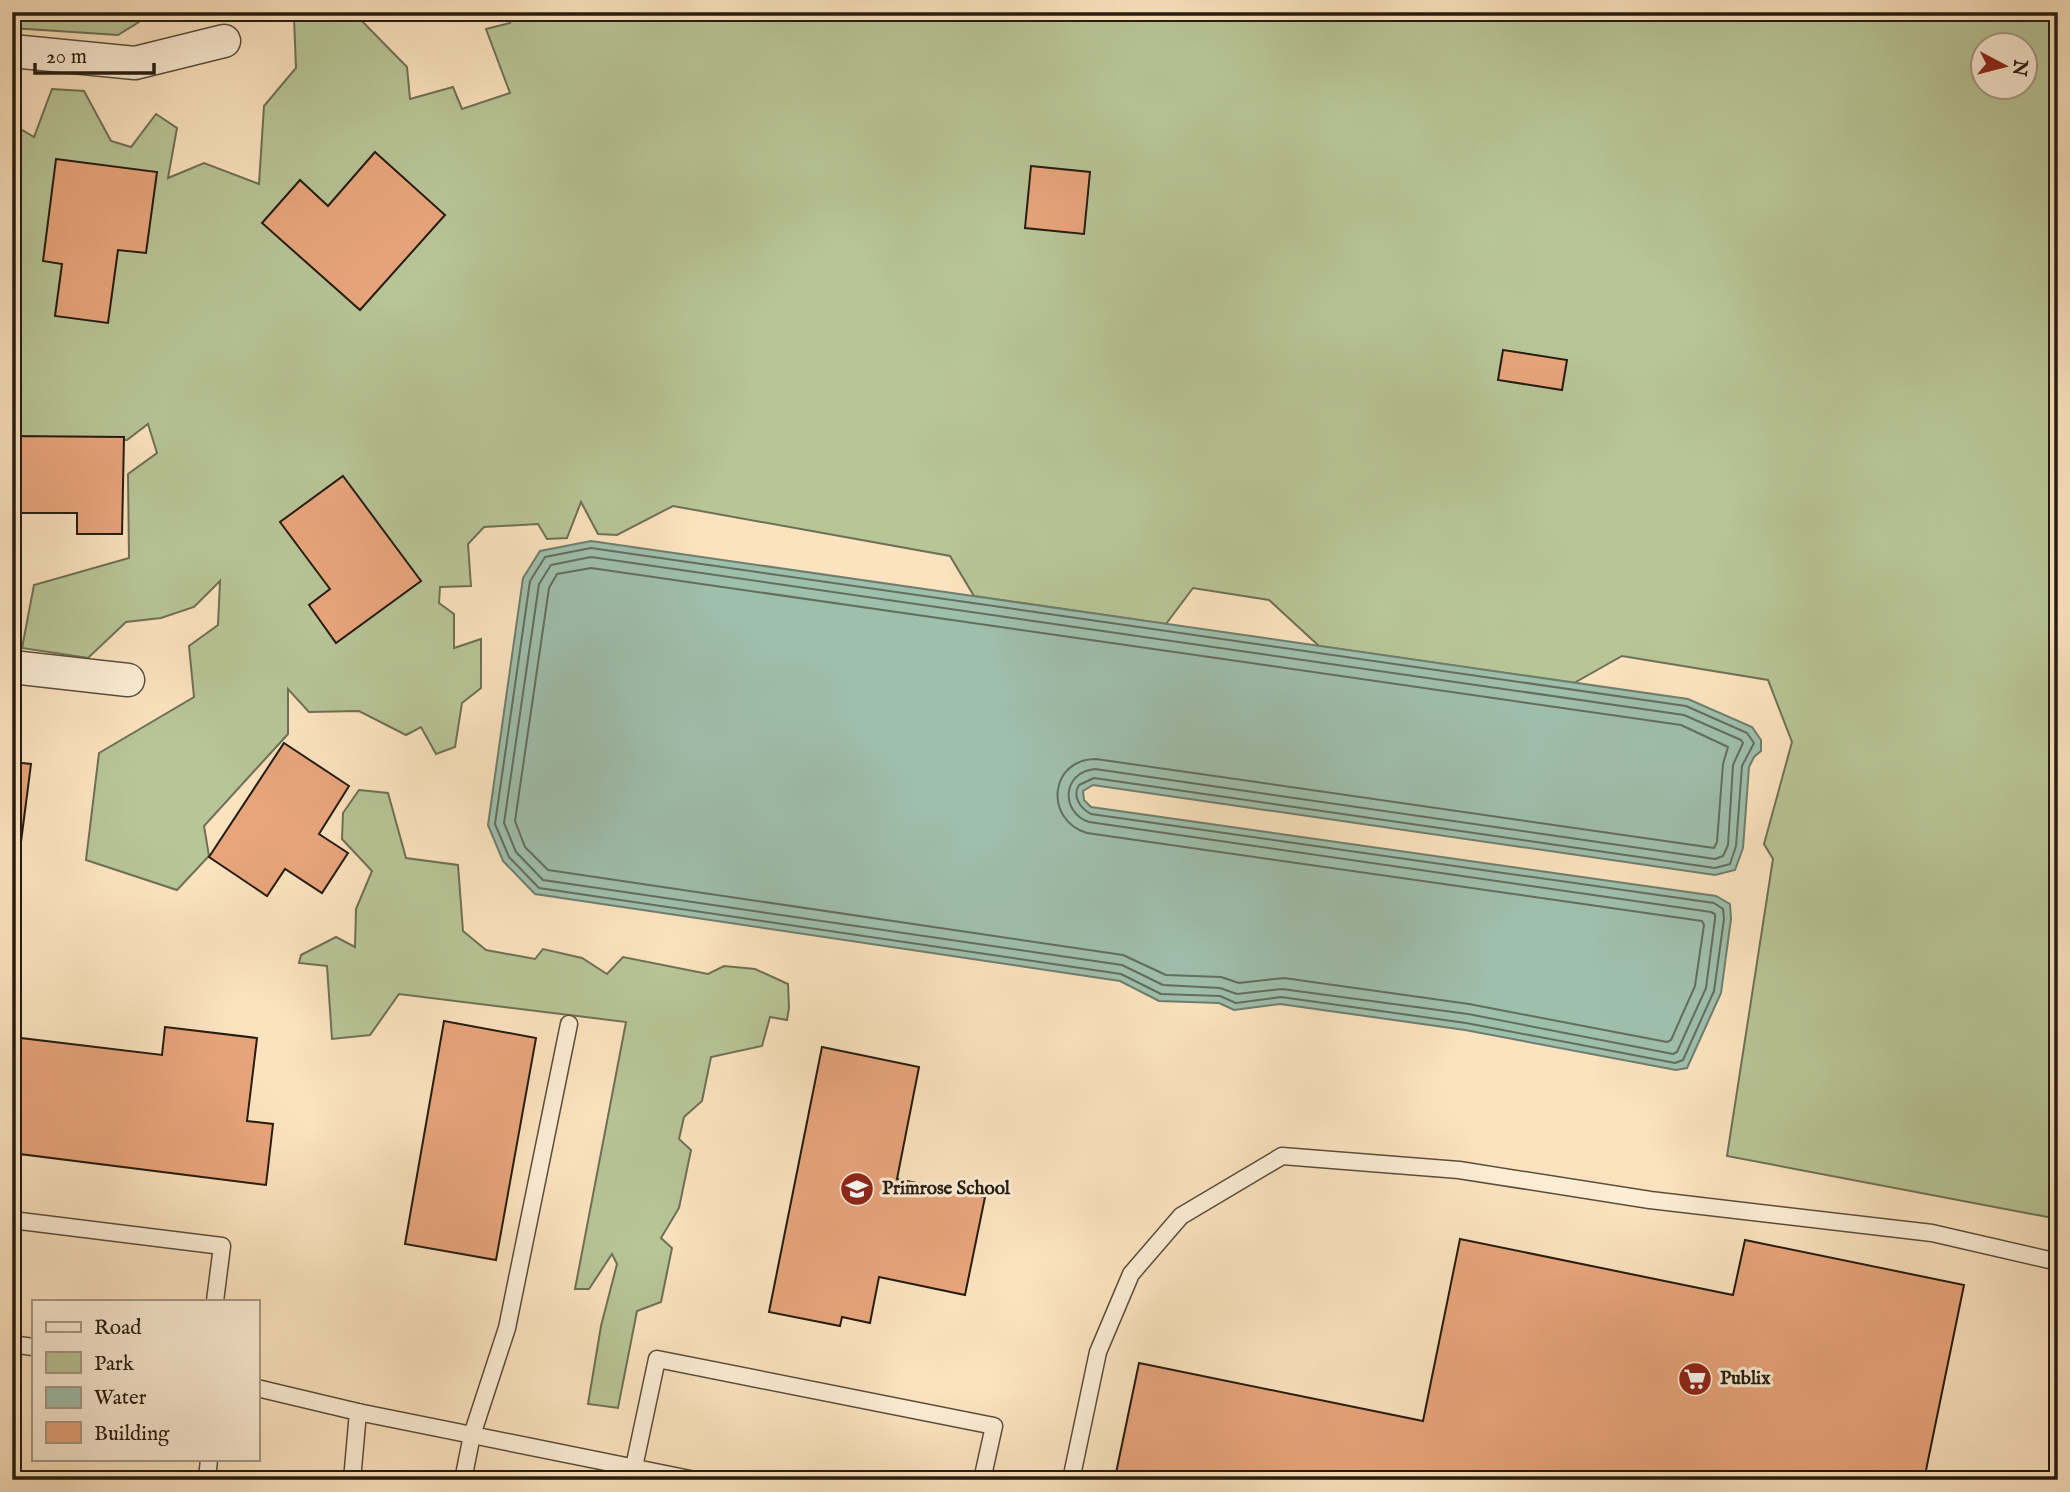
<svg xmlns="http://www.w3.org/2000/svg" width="2070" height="1492" font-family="'IM FELL English',serif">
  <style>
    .green { fill: #b8c597; stroke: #6e7054; stroke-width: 2; fill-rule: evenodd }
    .water { fill: #9fbfad; stroke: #6e7e6e; stroke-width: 2 }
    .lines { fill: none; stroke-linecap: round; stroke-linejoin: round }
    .shore { stroke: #626e5e; stroke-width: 2 }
    .building { fill: #e8a57c; stroke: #251c10; stroke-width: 2 }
    .lane-casing { stroke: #5a4e3c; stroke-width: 19 }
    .street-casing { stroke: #5a4e3c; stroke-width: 35 }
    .lane { stroke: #fcedd5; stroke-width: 16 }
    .street { stroke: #fcedd5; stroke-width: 32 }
    .labels { text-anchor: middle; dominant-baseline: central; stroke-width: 6; stroke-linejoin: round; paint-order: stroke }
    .poi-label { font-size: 19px; font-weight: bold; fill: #251c10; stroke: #fcedd5; text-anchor: start }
  </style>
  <rect width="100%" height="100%" fill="#fbe3bf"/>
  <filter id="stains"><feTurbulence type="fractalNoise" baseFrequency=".00286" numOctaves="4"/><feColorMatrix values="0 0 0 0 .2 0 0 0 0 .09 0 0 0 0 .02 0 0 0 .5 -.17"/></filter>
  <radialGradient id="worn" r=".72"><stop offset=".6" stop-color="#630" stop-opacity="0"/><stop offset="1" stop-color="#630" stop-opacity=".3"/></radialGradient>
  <g class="green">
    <path d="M 12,12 L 155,12 L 118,35 L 12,28 Z"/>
    <path d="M 516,12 L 2058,12 L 2058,1219 L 1727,1156 L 1773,859 L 1764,844 L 1792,742 L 1768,680 L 1622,656 L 1574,683 L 1319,646 L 1269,600 L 1193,588 L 1166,624 L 974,596 L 950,556 L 673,506 L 617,535 L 598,534 L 581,502 L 567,538 L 547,539 L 538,524 L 484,527 L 468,544 L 471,586 L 440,587 L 439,603 L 454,614 L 454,648 L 481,639 L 481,688 L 462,703 L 455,747 L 436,754 L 421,727 L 406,735 L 359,711 L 309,712 L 288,689 L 288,734 L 204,826 L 209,856 L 177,890 L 86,860 L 99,753 L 194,697 L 189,646 L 218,625 L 220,581 L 194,607 L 161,618 L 126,622 L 88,658 L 22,648 L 34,585 L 129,558 L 128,474 L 157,453 L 148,424 L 127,440 L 12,438 L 12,124 L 34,137 L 52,89 L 84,91 L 111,141 L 131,147 L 156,114 L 177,128 L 168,178 L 204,163 L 259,184 L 264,106 L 296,68 L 294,18 L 358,17 L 407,67 L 410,99 L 453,87 L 462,109 L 510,93 L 486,29 L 510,23 ZM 1982,46 L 2024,46 L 2024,88 L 1982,88 Z"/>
    <path d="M 359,790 L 388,793 L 406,858 L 458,865 L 463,931 L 486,950 L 535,959 L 543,949 L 582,958 L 607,974 L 623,957 L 708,974 L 724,966 L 755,969 L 788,984 L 789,1008 L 787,1020 L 770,1017 L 762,1046 L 711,1057 L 702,1101 L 684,1117 L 679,1139 L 691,1150 L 679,1208 L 661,1238 L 672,1248 L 661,1302 L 637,1311 L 618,1408 L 588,1404 L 601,1326 L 617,1264 L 612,1254 L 589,1289 L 575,1289 L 626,1022 L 399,994 L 370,1035 L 332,1039 L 327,966 L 299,963 L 301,955 L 336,937 L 355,947 L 356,909 L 372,871 L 342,839 L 343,813 Z"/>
  </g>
  <path class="water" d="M 591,541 L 1688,699 L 1752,727 L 1761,740 L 1761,751 L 1754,757 L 1749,767 L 1743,848 L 1735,870 L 1715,875 L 1093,785 L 1083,791 L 1084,800 L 1091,807 L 1716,896 L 1730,904 L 1731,919 L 1721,993 L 1687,1068 L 1676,1070 L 1465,1030 L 1280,1004 L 1234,1010 L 1219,1003 L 1159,1001 L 1120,981 L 535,894 L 503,861 L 488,825 L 523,578 L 540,551 Z"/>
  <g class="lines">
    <g class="shore">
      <path d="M 591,548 L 1686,706 L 1747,733 L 1754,743 L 1742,766 L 1736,846 L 1730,864 L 1715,868 L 1094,778 L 1079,785 C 1072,796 1080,808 1091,814 L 1714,903 L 1723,909 L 1724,919 L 1714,991 L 1683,1060 L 1675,1063 L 1466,1023 L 1281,997 L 1236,1003 L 1220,996 L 1161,994 L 1121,974 L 539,888 L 509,857 L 495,824 L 530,581 L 545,557 Z"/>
      <path d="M 591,557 L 1684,715 L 1741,740 L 1743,743 L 1733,765 L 1728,845 L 1723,856 L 1715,859 L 1095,769 C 1062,772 1060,812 1089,822 L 1711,912 L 1715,914 L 1715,919 L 1706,988 L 1677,1052 L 1673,1054 L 1468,1014 L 1282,989 L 1237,994 L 1220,988 L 1163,985 L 1122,965 L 543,880 L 516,852 L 504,823 L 539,584 L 551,565 Z"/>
      <path d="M 591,568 L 1681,725 L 1728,747 L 1723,764 L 1717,842 L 1714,848 L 1096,759 C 1049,759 1044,820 1087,833 L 1702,921 L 1704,925 L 1695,986 L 1671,1040 L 1667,1042 L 1469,1004 L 1284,978 L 1239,983 L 1221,977 L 1166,975 L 1123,955 L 548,870 L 525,847 L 515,821 L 549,588 L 557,574 Z"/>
    </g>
  </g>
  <g class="building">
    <path d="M 375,152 L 445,215 L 360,310 L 262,223 L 300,180 L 328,206 Z"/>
    <path d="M 56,159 L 157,172 L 146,253 L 118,250 L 108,323 L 55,316 L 62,264 L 43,261 Z"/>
    <path d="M 1031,166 L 1090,172 L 1084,234 L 1025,228 Z"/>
    <path d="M 1503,350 L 1567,360 L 1562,390 L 1498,380 Z"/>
    <path d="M 12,436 L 124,437 L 122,534 L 77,534 L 77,513 L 12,513 Z"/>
    <path d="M 343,476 L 421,581 L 336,643 L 309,605 L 330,589 L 280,522 Z"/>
    <path d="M 284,743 L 349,786 L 319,834 L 348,853 L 322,893 L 285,869 L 267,896 L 209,857 Z"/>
    <path d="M 12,762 L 31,764 L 16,881 L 12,881 Z"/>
    <path d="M 444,1021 L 536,1038 L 496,1260 L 405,1244 Z"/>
    <path d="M 165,1027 L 257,1038 L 247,1121 L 273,1124 L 266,1185 L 12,1153 L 12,1037 L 162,1055 Z"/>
    <path d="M 822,1047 L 919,1067 L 897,1179 L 985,1197 L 965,1295 L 879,1277 L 870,1323 L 842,1317 L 840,1326 L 769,1312 Z"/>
    <path d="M 1460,1239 L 1733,1295 L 1745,1240 L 1964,1285 L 1924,1480 L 1111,1480 L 1112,1472 L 1116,1473 L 1139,1363 L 1423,1421 Z"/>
  </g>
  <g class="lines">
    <g class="lane-casing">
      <g id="lane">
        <path d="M 12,1220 L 222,1246 L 215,1301"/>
        <path d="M 12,1344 L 33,1347"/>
        <path d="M 257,1388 L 358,1412 L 695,1480"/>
        <path d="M 634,1467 L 657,1359 L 994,1426 L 982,1480"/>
        <path d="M 207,1480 L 209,1459"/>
        <path d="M 352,1480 L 358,1412"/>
        <path d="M 463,1480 L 472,1435 L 507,1328 L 569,1024"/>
        <path d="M 1071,1480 L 1098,1352 L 1131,1274 L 1181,1216 L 1282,1156 L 1459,1170 L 1650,1200 L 1932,1233 L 2058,1262"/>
      </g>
    </g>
    <g class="street-casing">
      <g id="street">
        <path d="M 12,51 L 135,63 L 224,41"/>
        <path d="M 12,667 L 128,680"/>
      </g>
    </g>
    <use href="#lane" class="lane"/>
    <use href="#street" class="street"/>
  </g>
  <defs>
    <g id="school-disc" transform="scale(1.75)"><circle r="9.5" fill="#8f2418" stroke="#fcedd5"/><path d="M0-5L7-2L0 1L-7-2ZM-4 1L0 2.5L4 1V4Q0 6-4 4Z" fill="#fff"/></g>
    <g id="supermarket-disc" transform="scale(1.75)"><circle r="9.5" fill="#8f2418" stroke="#fcedd5"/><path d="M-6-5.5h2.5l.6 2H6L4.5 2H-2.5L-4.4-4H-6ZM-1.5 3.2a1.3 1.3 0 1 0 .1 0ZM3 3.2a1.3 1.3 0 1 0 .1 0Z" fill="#fff"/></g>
  </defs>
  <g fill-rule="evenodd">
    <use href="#school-disc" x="857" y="1189"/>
    <use href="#supermarket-disc" x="1695" y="1379"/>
  </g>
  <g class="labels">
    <g class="poi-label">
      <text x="882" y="1189">Primrose School</text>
      <text x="1720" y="1379">Publix</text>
    </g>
  </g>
  <rect width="2070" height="1492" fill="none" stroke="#fbe3bf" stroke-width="42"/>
  <rect x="14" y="14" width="2042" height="1464" fill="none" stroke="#251c10" stroke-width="3.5"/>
  <rect x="21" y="21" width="2028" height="1450" fill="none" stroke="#251c10" stroke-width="2"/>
  <rect x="32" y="1300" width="228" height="161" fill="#fcedd5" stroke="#a69986" stroke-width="2"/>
  <rect x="46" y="1322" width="35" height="10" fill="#fcedd5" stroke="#a69986" stroke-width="2"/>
  <text x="94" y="1334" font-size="21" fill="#251c10">Road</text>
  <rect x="46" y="1352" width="35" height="21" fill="#b8c597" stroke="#a69986" stroke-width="2"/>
  <text x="94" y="1370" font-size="21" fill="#251c10">Park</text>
  <rect x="46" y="1387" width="35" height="21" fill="#9fbfad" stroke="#a69986" stroke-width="2"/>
  <text x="94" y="1404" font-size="21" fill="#251c10">Water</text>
  <rect x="46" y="1422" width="35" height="21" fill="#e8a57c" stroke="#a69986" stroke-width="2"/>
  <text x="94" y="1440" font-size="21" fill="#251c10">Building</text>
  <g transform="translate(2004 66) rotate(97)"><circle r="33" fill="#fcedd5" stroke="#a69986" stroke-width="2"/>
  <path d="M0-5L12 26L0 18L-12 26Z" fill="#8f2418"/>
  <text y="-10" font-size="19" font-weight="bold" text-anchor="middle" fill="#251c10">N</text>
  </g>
  <path d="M35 63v10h119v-10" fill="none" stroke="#251c10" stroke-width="3.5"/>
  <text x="46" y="63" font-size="21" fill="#251c10" stroke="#fcedd5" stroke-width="5" paint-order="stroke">20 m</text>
  <rect width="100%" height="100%" filter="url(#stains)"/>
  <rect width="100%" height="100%" fill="url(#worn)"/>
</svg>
